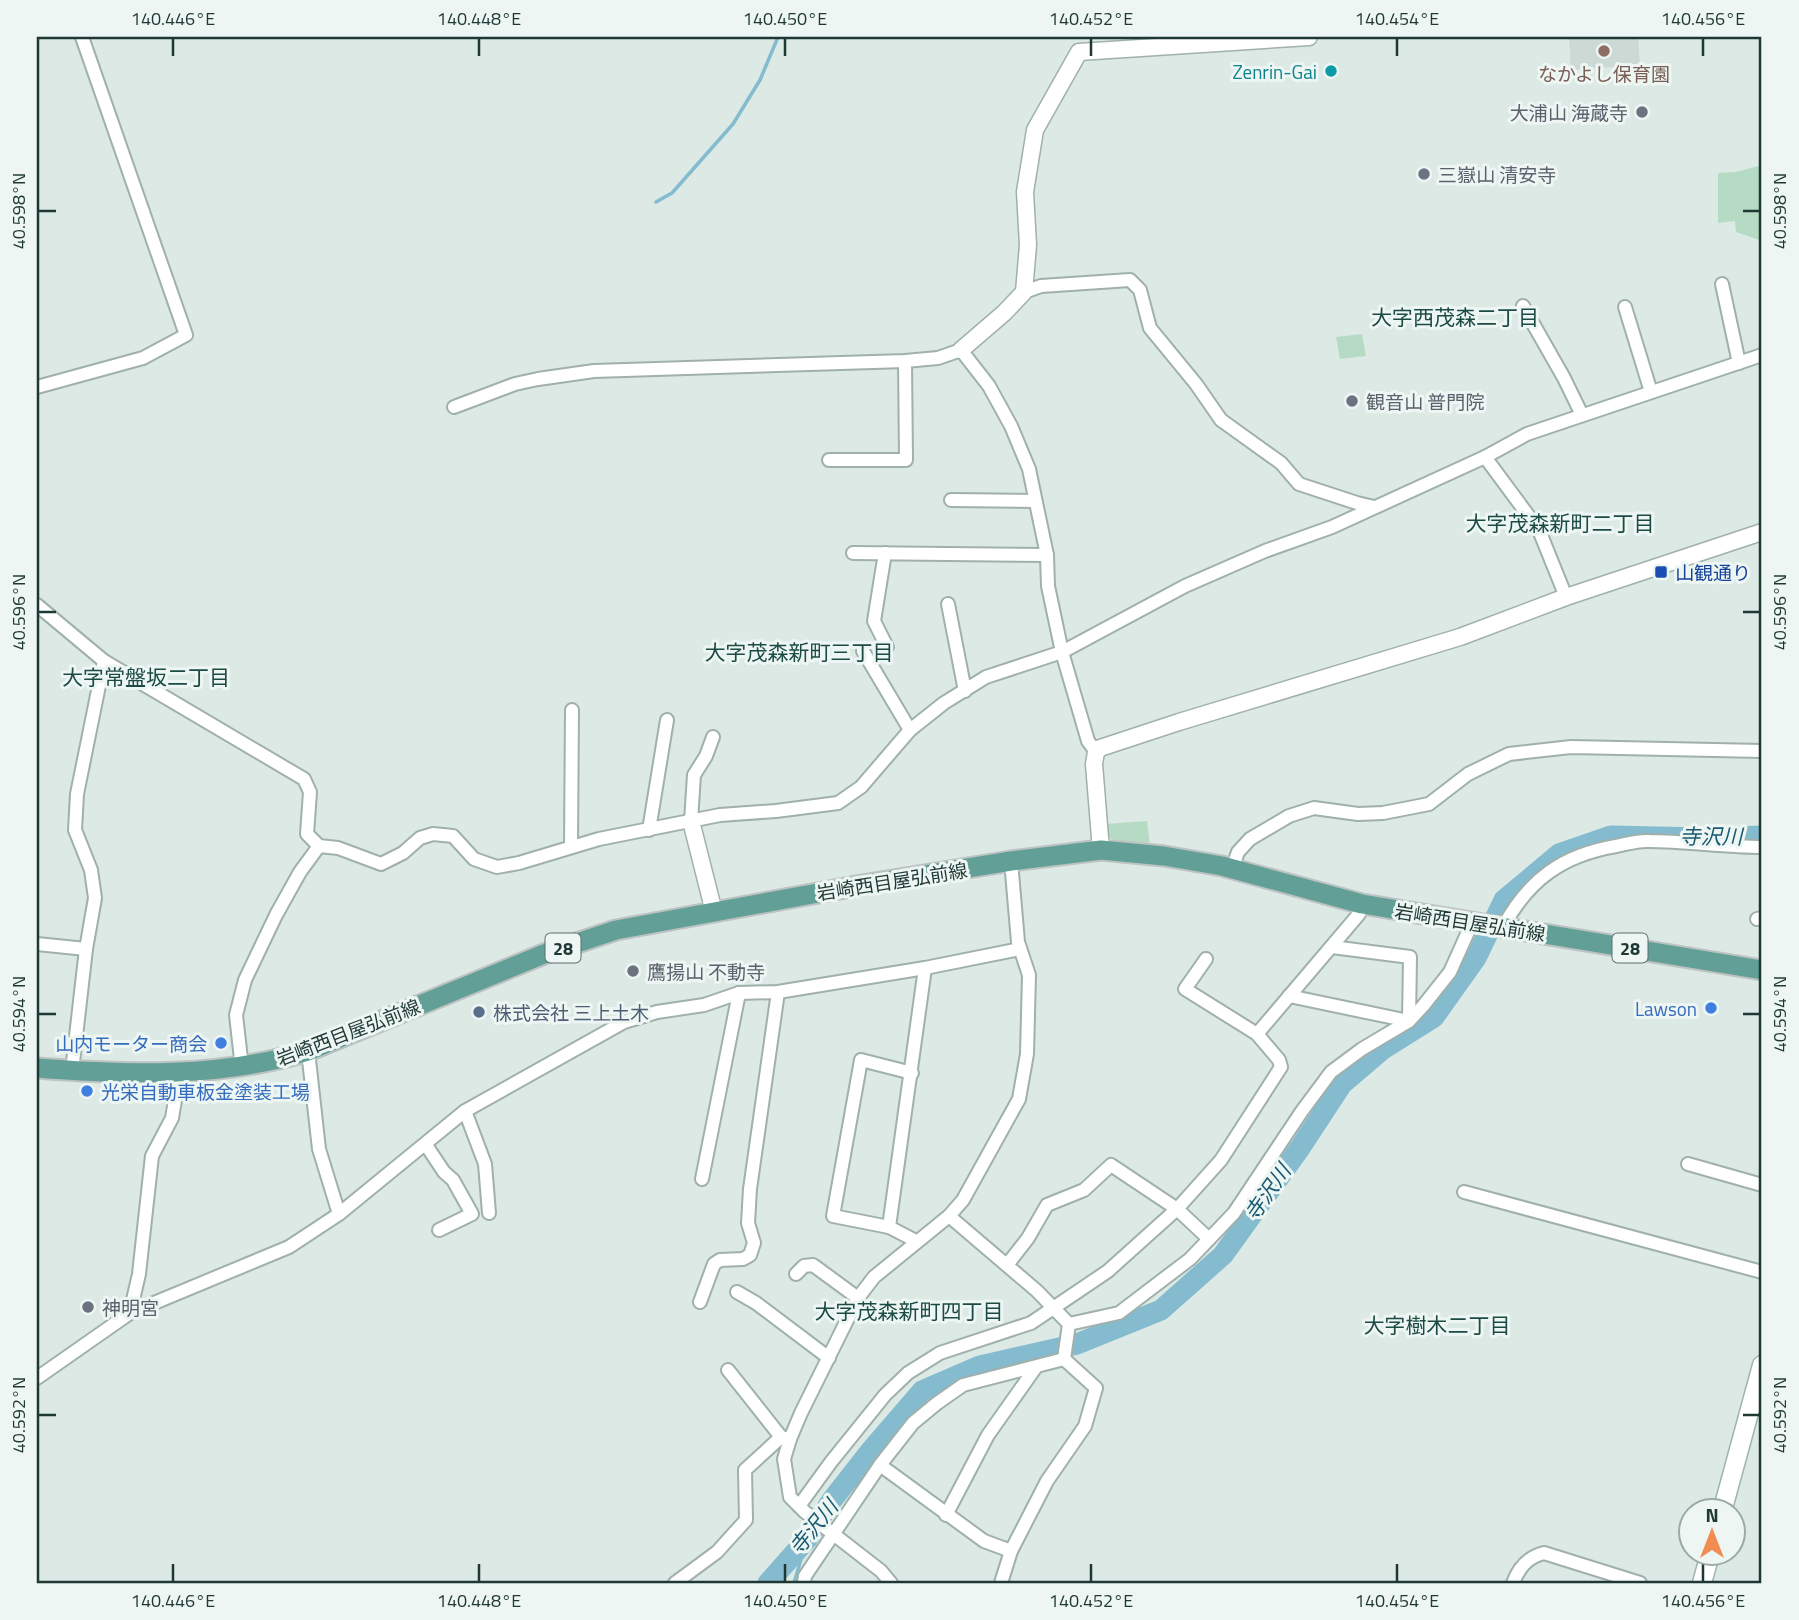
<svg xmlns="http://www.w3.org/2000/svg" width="1799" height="1620" font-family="'Titillium Web','Noto Sans JP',sans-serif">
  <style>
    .built { fill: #ccd9d4 }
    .green { fill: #b6dbc4 }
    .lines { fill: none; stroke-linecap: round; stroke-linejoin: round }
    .stream { stroke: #84bbcf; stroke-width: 3.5 }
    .river { stroke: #84bbcf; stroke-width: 21 }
    .minor-casing { stroke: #a0b0ac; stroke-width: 16 }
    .tertiary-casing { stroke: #a0b0ac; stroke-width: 19 }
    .secondary-casing { stroke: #9db5af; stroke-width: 21 }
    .primary-casing { stroke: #bcc3c2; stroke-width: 23 }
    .minor { stroke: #fff; stroke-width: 12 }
    .tertiary { stroke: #fff; stroke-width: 16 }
    .secondary { stroke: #fff; stroke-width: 18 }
    .primary { stroke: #629f96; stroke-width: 19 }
    .ticks { fill: none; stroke: #1f3834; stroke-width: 2.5 }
    .education-dot { fill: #8d6e63; stroke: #edf6f3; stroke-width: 2.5 }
    .culture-dot { fill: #0f9aa8; stroke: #edf6f3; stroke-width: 2.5 }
    .worship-dot { fill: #6b7280; stroke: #edf6f3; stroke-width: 2.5 }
    .transit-dot { fill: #1a4fb4; stroke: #edf6f3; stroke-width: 2.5 }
    .shop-dot { fill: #3f7fe0; stroke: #edf6f3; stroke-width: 2.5 }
    .service-dot { fill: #5c6f8a; stroke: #edf6f3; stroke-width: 2.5 }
    .labels { text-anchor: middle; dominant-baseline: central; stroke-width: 6; stroke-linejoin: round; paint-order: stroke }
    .shield { fill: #edf6f3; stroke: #5d716d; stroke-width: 2 }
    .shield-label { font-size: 18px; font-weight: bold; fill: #1f3834 }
    .culture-label { font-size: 19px; fill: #0d838f; stroke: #edf6f3; text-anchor: end }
    .education-label { font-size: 19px; fill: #785e54; stroke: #edf6f3 }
    .worship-label { font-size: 19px; fill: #5b616d; stroke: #edf6f3; text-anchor: start }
    .transit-label { font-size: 19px; fill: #164399; stroke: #edf6f3; text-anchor: start }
    .street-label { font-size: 19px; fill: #1f3834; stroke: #edf6f3 }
    .shop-label { font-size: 19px; fill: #366cbe; stroke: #edf6f3; text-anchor: end }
    .service-label { font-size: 19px; fill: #4e5e75; stroke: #edf6f3; text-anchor: start }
    .neighbourhood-label { font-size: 21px; fill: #1c4a44; stroke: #edf6f3 }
    .water-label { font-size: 21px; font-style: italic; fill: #1a5a73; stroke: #edf6f3 }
    .neatline { fill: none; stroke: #1f3834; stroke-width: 2.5 }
    .ticks-label { font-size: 18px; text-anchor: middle; fill: #1f3834 }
  </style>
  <rect width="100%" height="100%" fill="#dde9e5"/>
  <path class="built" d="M 1569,37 L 1638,37 L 1640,65 L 1571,70 Z"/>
  <g class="green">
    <path d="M 1762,165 L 1762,241 L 1736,232 L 1735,221 L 1718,223 L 1718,173 L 1736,172 Z"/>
    <path d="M 1362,334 L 1366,356 L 1340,359 L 1336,337 Z"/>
    <path d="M 1147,821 L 1150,846 L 1118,844 L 1107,835 L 1105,824 Z"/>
  </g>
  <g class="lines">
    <g class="stream">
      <path d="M 656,202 L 672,193 L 733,124 L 760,80 L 778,37"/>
      <path d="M 794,1583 L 807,1539"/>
    </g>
    <path class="river" d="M 768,1583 L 807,1539 L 832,1500 L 872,1449 L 922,1391 L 980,1366 L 1077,1344 L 1161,1310 L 1223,1255 L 1300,1148 L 1342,1084 L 1383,1049 L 1434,1017 L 1476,958 L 1504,900 L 1559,854 L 1611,836 L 1704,838 L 1762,836"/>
    <g class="minor-casing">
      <g id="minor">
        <path d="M 1722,284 L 1739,363"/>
        <path d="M 1024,292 L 1041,286 L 1130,280 L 1140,290 L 1150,328 L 1196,384 L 1221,420 L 1281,463 L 1299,484 L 1357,503 L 1374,507"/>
        <path d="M 1523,306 L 1564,378 L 1582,415"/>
        <path d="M 1625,307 L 1651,392"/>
        <path d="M 37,387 L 143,358 L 186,335 L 82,37"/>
        <path d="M 454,407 L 515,384 L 538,379 L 594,371 L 905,361 L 938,358 L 961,350 L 989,386 L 1011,426 L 1029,469 L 1047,555 L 1048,586 L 1062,652 L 1088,741 L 1096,752"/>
        <path d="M 1485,457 L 1539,530 L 1566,597"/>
        <path d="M 829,460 L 906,460 L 905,361"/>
        <path d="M 951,500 L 1035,501"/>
        <path d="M 853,553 L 1047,555"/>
        <path d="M 885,553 L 874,621 L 887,647"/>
        <path d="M 948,604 L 965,691"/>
        <path d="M 37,605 L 104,661 L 77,794 L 75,830 L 91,870 L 95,898 L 86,949 L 72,1071"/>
        <path d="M 863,651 L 910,730"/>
        <path d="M 104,661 L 304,779 L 310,792 L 307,834 L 319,846 L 338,848 L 381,864 L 403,853 L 420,838 L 433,834 L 453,836 L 474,859 L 497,867 L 519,863 L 599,839 L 720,815 L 776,811 L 838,803 L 861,787 L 910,730 L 944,703 L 986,677 L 1062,652 L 1185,586 L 1265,551 L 1332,527 L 1485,457 L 1527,434 L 1762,355"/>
        <path d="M 691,821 L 694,775 L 706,756 L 713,737"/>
        <path d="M 649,830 L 667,720"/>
        <path d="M 571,846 L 572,710"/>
        <path d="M 1232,869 L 1238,852 L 1250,839 L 1289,816 L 1314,808 L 1358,814 L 1383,813 L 1429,804 L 1468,774 L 1509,754 L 1571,747 L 1762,751"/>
        <path d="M 1757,919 L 1762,918"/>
        <path d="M 1503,927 C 1529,879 1563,855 1616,846 C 1627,844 1638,840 1649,841 C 1686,841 1724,847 1762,847"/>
        <path d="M 37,944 L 86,949"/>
        <path d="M 1206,959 L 1185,989 L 1257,1034"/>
        <path d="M 1289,996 L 1409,1021 L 1410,957 L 1332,947"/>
        <path d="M 308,1051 L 319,1149 L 339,1214"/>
        <path d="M 242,1068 L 236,1015 L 245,980 L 276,915 L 300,872 L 319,846"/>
        <path d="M 912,1073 L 861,1060 L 833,1216 L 889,1227 L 916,1241"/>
        <path d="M 465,1111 L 485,1164 L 489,1213"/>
        <path d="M 426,1145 L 444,1172 L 453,1180 L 472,1214 L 439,1230"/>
        <path d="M 1688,1164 L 1762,1185"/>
        <path d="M 702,1179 L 739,993"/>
        <path d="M 1464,1192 L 1762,1272"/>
        <path d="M 949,1216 L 1037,1291 L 1069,1324"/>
        <path d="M 889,1227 L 925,968"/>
        <path d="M 1007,1265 L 1028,1238 L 1047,1205 L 1084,1190 L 1111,1165 L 1177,1209 L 1209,1239"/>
        <path d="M 796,1274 L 804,1266 L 813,1265 L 858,1298"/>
        <path d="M 737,1292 L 756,1303 L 829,1358"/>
        <path d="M 700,1302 L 714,1264 L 720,1260 L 743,1259 L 750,1255 L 754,1243 L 748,1223 L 750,1189 L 778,992"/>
        <path d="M 130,1313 L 139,1274 L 152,1156 L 172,1118 L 180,1071"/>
        <path d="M 1069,1324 L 1119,1313 L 1190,1259 L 1234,1213 L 1302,1111 L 1331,1072 L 1362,1049 L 1409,1021 L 1423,1006 L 1450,972 L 1472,923"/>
        <path d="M 1064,1359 L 1069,1324"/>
        <path d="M 728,1370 L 781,1437"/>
        <path d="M 37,1378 L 130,1313 L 289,1247 L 339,1214 L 465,1111 L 624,1022 L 657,1012 L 704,1005 L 739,993 L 778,992 L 925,968 L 1020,949"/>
        <path d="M 880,1465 L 984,1541 L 1011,1551"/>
        <path d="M 799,1506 L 831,1462 L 885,1395 L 908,1373 L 940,1353 L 1031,1323 L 1108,1271 L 1177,1209 L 1221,1160 L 1281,1067 L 1279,1060 L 1257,1034 L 1359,914 L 1362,904"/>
        <path d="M 946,1515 L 988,1435 L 1036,1367"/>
        <path d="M 675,1583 L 717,1552 L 746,1520 L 745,1470 L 781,1437 L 790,1439"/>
        <path d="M 804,1583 L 805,1576 L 880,1465 L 913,1423 L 936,1404 L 963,1385 L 1064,1359"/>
        <path d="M 891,1583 L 881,1571 L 805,1512 L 790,1497 L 784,1459 L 790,1439 L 801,1413 L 858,1298 L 874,1277 L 949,1216 L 963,1200 L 1019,1099 L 1027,1054 L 1029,975 L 1018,942 L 1011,861"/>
        <path d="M 1001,1583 L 1011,1551 L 1047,1481 L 1085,1426 L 1096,1388 L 1064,1359"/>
        <path d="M 1513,1583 C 1519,1567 1528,1557 1544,1553 L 1640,1583"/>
      </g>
    </g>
    <g class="tertiary-casing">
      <g id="tertiary">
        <path d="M 961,350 L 1004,313 L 1024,292 L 1028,245 L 1025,192 L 1035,130 L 1079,52 L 1309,37"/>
        <path d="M 691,821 L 714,912"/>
        <path d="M 1101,850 L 1094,764 L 1096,752 L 1100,748 L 1179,722 L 1460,637 L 1566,597 L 1762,532"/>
      </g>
    </g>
    <g class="secondary-casing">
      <g id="secondary">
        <path d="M 1722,1512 L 1762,1365"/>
        <path d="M 1702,1583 L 1710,1554"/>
      </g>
    </g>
    <g class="primary-casing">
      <path id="primary" d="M 37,1068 C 127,1075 221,1078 308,1051 L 544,954 L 616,930 L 856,886 L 1011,861 L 1101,850 L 1164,856 L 1222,866 L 1362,904 L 1762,970"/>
    </g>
    <use href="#minor" class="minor"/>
    <use href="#tertiary" class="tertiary"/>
    <use href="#secondary" class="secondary"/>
    <use href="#primary" class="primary"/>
  </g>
  <path class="ticks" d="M 173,38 L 173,56M 479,38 L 479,56M 785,38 L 785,56M 1091,38 L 1091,56M 1397,38 L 1397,56M 1703,38 L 1703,56M 38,211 L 56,211M 1743,211 L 1760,211M 38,612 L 56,612M 1743,612 L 1760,612M 38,1014 L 56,1014M 1743,1014 L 1760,1014M 38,1415 L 56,1415M 1743,1415 L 1760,1415M 173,1564 L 173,1582M 479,1564 L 479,1582M 785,1564 L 785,1582M 1091,1564 L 1091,1582M 1397,1564 L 1397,1582M 1703,1564 L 1703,1582"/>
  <circle class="education-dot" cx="1604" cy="51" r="7"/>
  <circle class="culture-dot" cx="1331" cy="71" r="7"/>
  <g class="worship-dot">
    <circle cx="1642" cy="112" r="7"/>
    <circle cx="1424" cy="174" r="7"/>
    <circle cx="1352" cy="401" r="7"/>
    <circle cx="633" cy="971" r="7"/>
    <circle cx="88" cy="1307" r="7"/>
  </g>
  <rect class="transit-dot" x="1654" y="565" width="14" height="14" rx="3.5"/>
  <g class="shop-dot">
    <circle cx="1711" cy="1008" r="7"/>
    <circle cx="221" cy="1043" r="7"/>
    <circle cx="87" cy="1091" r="7"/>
  </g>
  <circle class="service-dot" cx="479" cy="1012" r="7"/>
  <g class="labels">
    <g class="shield">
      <rect x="545.5" y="933.5" width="35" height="29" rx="5"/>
      <rect x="1612.5" y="933.5" width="35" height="29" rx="5"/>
    </g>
    <g class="shield-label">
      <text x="563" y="948">28</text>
      <text x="1630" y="948">28</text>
    </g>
    <g class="culture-label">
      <text x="1317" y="71">Zenrin-Gai</text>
    </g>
    <g class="education-label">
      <text x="1604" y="73">なかよし保育園</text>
    </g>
    <g class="worship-label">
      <text x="1628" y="112" text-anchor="end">大浦山 海蔵寺</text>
      <text x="1438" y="174">三嶽山 清安寺</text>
      <text x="1366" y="401">観音山 普門院</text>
      <text x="647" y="971">鷹揚山 不動寺</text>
      <text x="102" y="1307">神明宮</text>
    </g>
    <g class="transit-label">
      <text x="1675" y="572">山観通り</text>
    </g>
    <g class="street-label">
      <text transform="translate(892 881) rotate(-9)">岩崎西目屋弘前線</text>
      <text transform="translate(1470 922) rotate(9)">岩崎西目屋弘前線</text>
      <text transform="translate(348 1032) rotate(-21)">岩崎西目屋弘前線</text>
    </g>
    <g class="shop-label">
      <text x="1697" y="1008">Lawson</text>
      <text x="207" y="1043">山内モーター商会</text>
      <text x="101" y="1091" text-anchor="start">光栄自動車板金塗装工場</text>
    </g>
    <g class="service-label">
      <text x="493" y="1012">株式会社 三上土木</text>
    </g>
    <g class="neighbourhood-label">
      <text x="1455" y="317">大字西茂森二丁目</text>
      <text x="1560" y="523">大字茂森新町二丁目</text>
      <text x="799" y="652">大字茂森新町三丁目</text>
      <text x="146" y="677">大字常盤坂二丁目</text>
      <text x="909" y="1311">大字茂森新町四丁目</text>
      <text x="1437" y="1325">大字樹木二丁目</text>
    </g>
    <g class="water-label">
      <text x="1711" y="836">寺沢川</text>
      <text transform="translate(1267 1192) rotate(-55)">寺沢川</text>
      <text transform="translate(813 1527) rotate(-51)">寺沢川</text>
    </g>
  </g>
  <rect width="1799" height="1620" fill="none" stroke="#edf6f3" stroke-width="77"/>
  <g transform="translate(1712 1532)"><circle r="33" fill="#edf6f3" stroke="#9baaa7" stroke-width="2"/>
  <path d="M0-5L12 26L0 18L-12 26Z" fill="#f18c53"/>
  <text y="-10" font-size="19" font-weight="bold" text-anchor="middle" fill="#1f3834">N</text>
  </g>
  <rect x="38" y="38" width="1722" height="1544" class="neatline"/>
  <g class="ticks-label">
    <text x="173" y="25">140.446°E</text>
    <text x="479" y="25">140.448°E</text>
    <text x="785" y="25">140.450°E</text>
    <text x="1091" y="25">140.452°E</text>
    <text x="1397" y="25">140.454°E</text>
    <text x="1703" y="25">140.456°E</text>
    <text transform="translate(19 211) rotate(-90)" y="6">40.598°N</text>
    <text transform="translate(1780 211) rotate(-90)" y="6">40.598°N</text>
    <text transform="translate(19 612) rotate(-90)" y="6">40.596°N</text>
    <text transform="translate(1780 612) rotate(-90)" y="6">40.596°N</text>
    <text transform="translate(19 1014) rotate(-90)" y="6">40.594°N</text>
    <text transform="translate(1780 1014) rotate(-90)" y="6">40.594°N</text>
    <text transform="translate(19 1415) rotate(-90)" y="6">40.592°N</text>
    <text transform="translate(1780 1415) rotate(-90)" y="6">40.592°N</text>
    <text x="173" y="1607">140.446°E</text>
    <text x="479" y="1607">140.448°E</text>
    <text x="785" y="1607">140.450°E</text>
    <text x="1091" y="1607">140.452°E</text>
    <text x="1397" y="1607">140.454°E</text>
    <text x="1703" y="1607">140.456°E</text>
  </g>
</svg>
